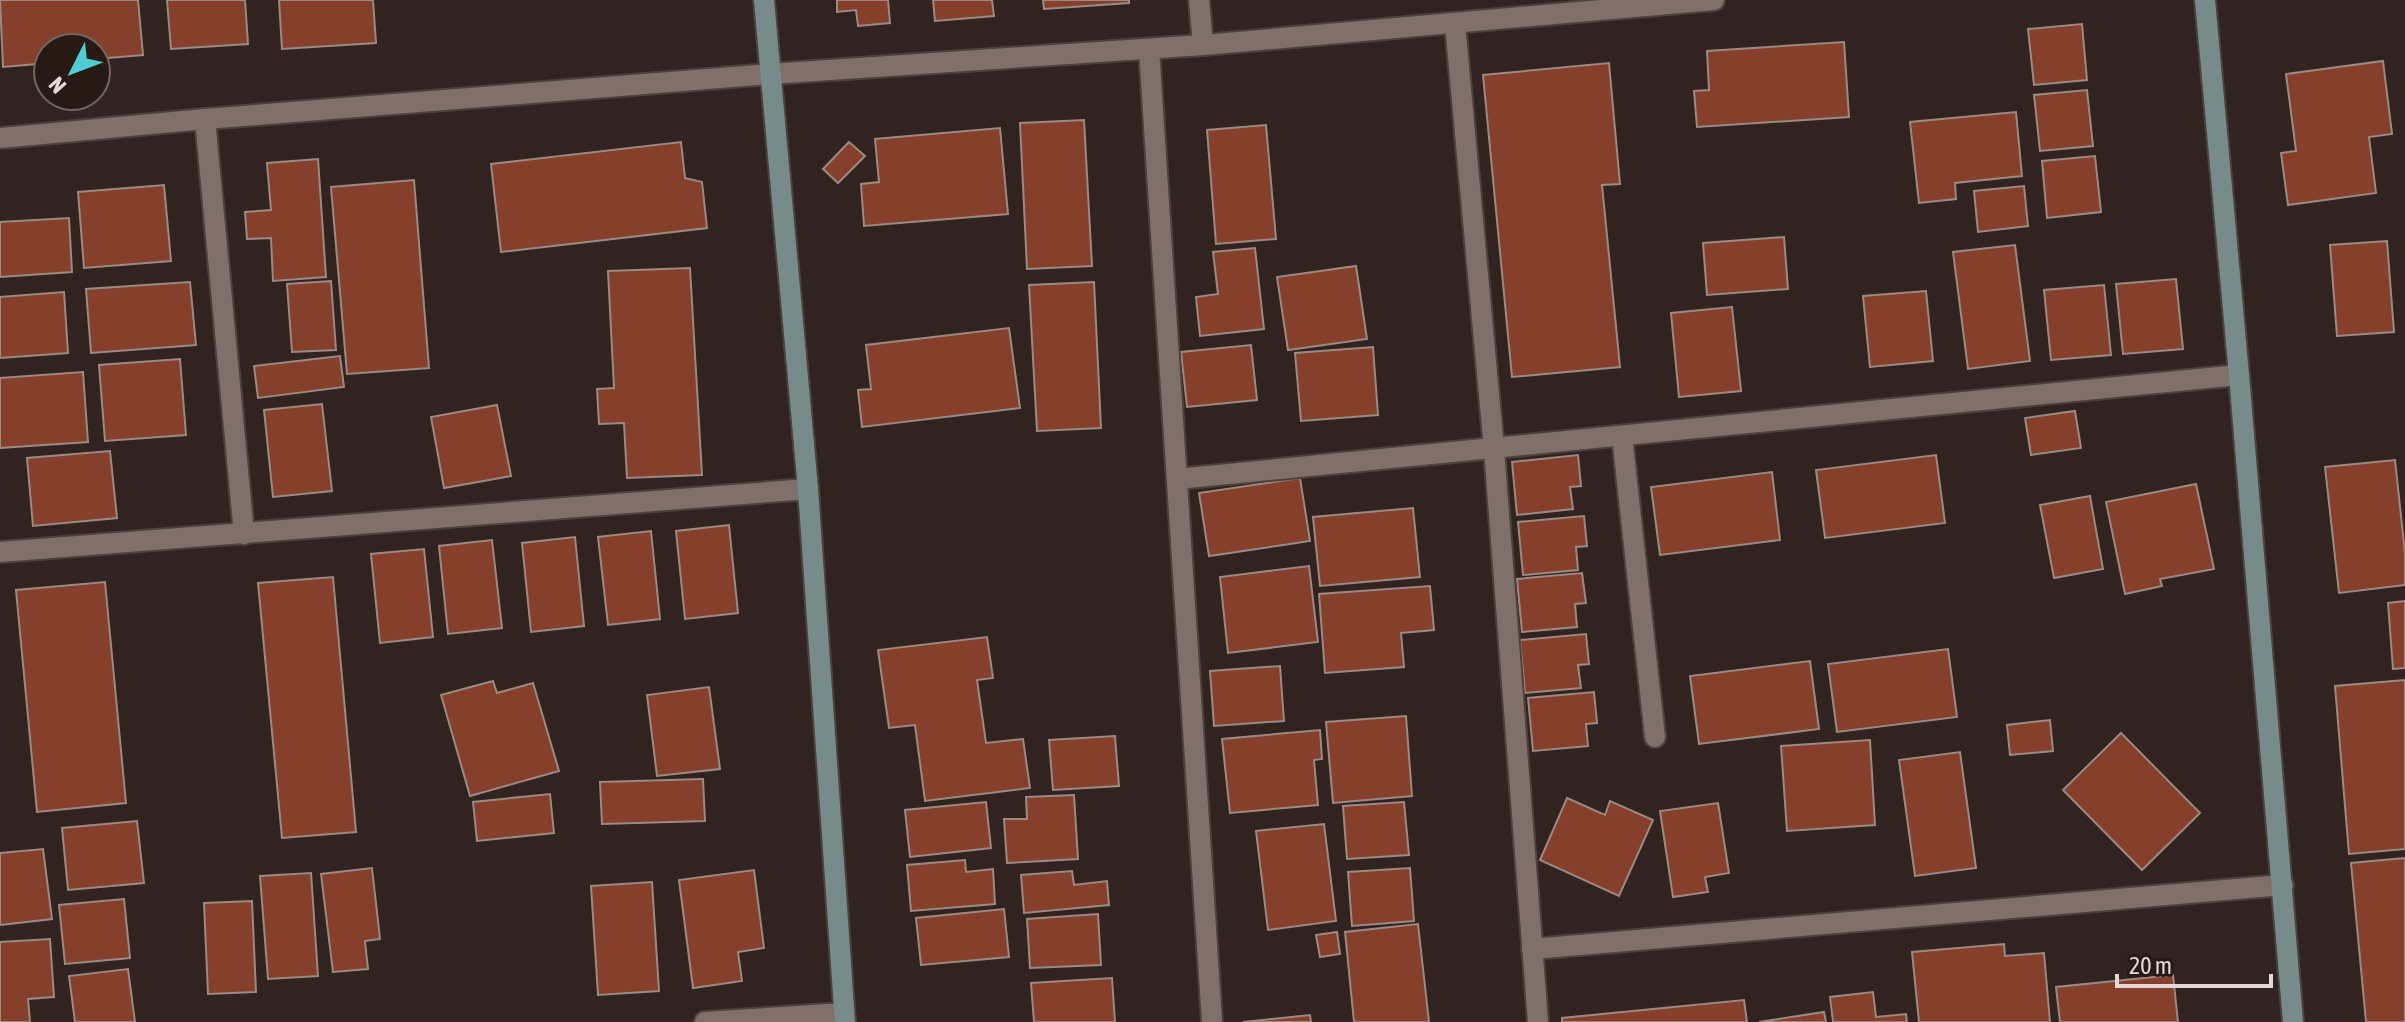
<svg xmlns="http://www.w3.org/2000/svg" width="2405" height="1022" font-family="'Asap Condensed',sans-serif">
  <style>
    .building { fill: #853f2a; stroke: #9b8983; stroke-width: 2 }
    .lines { fill: none; stroke-linecap: round; stroke-linejoin: round }
    .street-casing { stroke: #4d413d; stroke-width: 24 }
    .secondary-casing { stroke: #4d413d; stroke-width: 24 }
    .street { stroke: #816f6a; stroke-width: 20 }
    .secondary { stroke: #778c8a; stroke-width: 20 }
  </style>
  <rect width="100%" height="100%" fill="#31231f"/>
  <g class="building">
    <path d="M 0,0 L 138,0 L 143,55 L 96,59 L 96,48 L 48,48 L 48,63 L 3,67 Z"/>
    <path d="M 167,0 L 245,0 L 248,44 L 171,49 Z"/>
    <path d="M 279,0 L 373,0 L 376,43 L 282,49 Z"/>
    <path d="M 837,0 L 888,0 L 890,23 L 858,26 L 856,10 L 837,12 Z"/>
    <path d="M 933,0 L 992,0 L 994,16 L 935,21 Z"/>
    <path d="M 1043,0 L 1129,0 L 1129,3 L 1044,9 Z"/>
    <path d="M 2082,24 L 2087,80 L 2034,85 L 2028,29 Z"/>
    <path d="M 1844,42 L 1849,117 L 1697,127 L 1694,91 L 1709,90 L 1707,51 Z"/>
    <path d="M 2383,61 L 2392,134 L 2369,137 L 2376,193 L 2288,205 L 2281,153 L 2296,151 L 2286,74 Z"/>
    <path d="M 1609,63 L 1620,184 L 1602,185 L 1620,367 L 1512,377 L 1483,75 Z"/>
    <path d="M 2087,90 L 2093,146 L 2040,151 L 2034,95 Z"/>
    <path d="M 2016,112 L 2022,176 L 1955,183 L 1956,199 L 1919,203 L 1910,122 Z"/>
    <path d="M 1084,120 L 1092,266 L 1027,269 L 1020,123 Z"/>
    <path d="M 1266,125 L 1276,239 L 1216,244 L 1207,130 Z"/>
    <path d="M 1000,128 L 1008,214 L 864,226 L 861,184 L 879,182 L 875,139 Z"/>
    <path d="M 681,142 L 685,178 L 702,182 L 707,228 L 501,252 L 491,164 Z"/>
    <path d="M 849,142 L 865,156 L 838,183 L 823,169 Z"/>
    <path d="M 2095,156 L 2101,212 L 2047,218 L 2042,161 Z"/>
    <path d="M 318,159 L 326,277 L 273,281 L 271,238 L 247,239 L 245,212 L 271,210 L 267,163 Z"/>
    <path d="M 414,180 L 429,368 L 347,374 L 331,187 Z"/>
    <path d="M 164,185 L 171,261 L 84,268 L 78,192 Z"/>
    <path d="M 2024,186 L 2028,226 L 1978,232 L 1974,191 Z"/>
    <path d="M 69,218 L 72,272 L 0,277 L 0,222 Z"/>
    <path d="M 1784,237 L 1788,289 L 1707,295 L 1703,243 Z"/>
    <path d="M 2387,241 L 2394,332 L 2337,336 L 2330,245 Z"/>
    <path d="M 2015,245 L 2030,361 L 1968,369 L 1953,252 Z"/>
    <path d="M 1255,248 L 1264,329 L 1200,336 L 1196,297 L 1218,294 L 1213,252 Z"/>
    <path d="M 1356,266 L 1367,339 L 1288,350 L 1277,277 Z"/>
    <path d="M 690,268 L 702,475 L 627,478 L 624,423 L 599,424 L 597,389 L 614,388 L 608,271 Z"/>
    <path d="M 2176,279 L 2183,349 L 2123,354 L 2116,284 Z"/>
    <path d="M 331,281 L 336,350 L 292,352 L 287,284 Z"/>
    <path d="M 190,282 L 196,345 L 91,353 L 86,289 Z"/>
    <path d="M 1094,282 L 1101,428 L 1037,431 L 1029,285 Z"/>
    <path d="M 2104,285 L 2111,355 L 2051,360 L 2044,290 Z"/>
    <path d="M 1926,291 L 1933,361 L 1870,367 L 1863,296 Z"/>
    <path d="M 64,292 L 68,353 L 0,358 L 0,297 Z"/>
    <path d="M 1732,307 L 1741,391 L 1679,397 L 1671,313 Z"/>
    <path d="M 1009,328 L 1020,408 L 862,427 L 858,390 L 871,389 L 866,345 Z"/>
    <path d="M 1251,345 L 1257,400 L 1187,407 L 1181,352 Z"/>
    <path d="M 1373,347 L 1378,415 L 1301,421 L 1295,353 Z"/>
    <path d="M 340,356 L 344,387 L 258,398 L 254,366 Z"/>
    <path d="M 180,359 L 186,435 L 105,441 L 99,365 Z"/>
    <path d="M 83,372 L 88,442 L 0,448 L 0,378 Z"/>
    <path d="M 322,404 L 332,491 L 273,497 L 264,410 Z"/>
    <path d="M 497,405 L 511,476 L 444,488 L 431,417 Z"/>
    <path d="M 2075,411 L 2081,448 L 2031,455 L 2025,418 Z"/>
    <path d="M 110,451 L 117,518 L 33,526 L 27,458 Z"/>
    <path d="M 1578,455 L 1581,486 L 1570,487 L 1573,509 L 1517,515 L 1512,462 Z"/>
    <path d="M 1936,455 L 1945,523 L 1825,538 L 1816,470 Z"/>
    <path d="M 2395,460 L 2405,553 L 2405,585 L 2339,593 L 2325,467 Z"/>
    <path d="M 1772,472 L 1780,540 L 1660,555 L 1651,487 Z"/>
    <path d="M 1300,478 L 1310,541 L 1209,556 L 1199,493 Z"/>
    <path d="M 2196,484 L 2214,569 L 2160,579 L 2162,586 L 2125,594 L 2106,502 Z"/>
    <path d="M 2090,496 L 2103,569 L 2054,578 L 2040,505 Z"/>
    <path d="M 1413,508 L 1420,577 L 1320,586 L 1313,517 Z"/>
    <path d="M 1584,516 L 1587,546 L 1576,547 L 1578,570 L 1523,575 L 1518,522 Z"/>
    <path d="M 729,525 L 738,613 L 685,619 L 676,531 Z"/>
    <path d="M 651,531 L 660,619 L 608,625 L 598,537 Z"/>
    <path d="M 575,537 L 584,626 L 531,632 L 522,543 Z"/>
    <path d="M 492,540 L 502,628 L 448,634 L 439,546 Z"/>
    <path d="M 424,549 L 433,637 L 380,643 L 371,554 Z"/>
    <path d="M 1309,566 L 1318,642 L 1228,653 L 1220,577 Z"/>
    <path d="M 1582,573 L 1586,603 L 1575,604 L 1577,627 L 1522,632 L 1517,579 Z"/>
    <path d="M 333,577 L 356,832 L 282,838 L 258,583 Z"/>
    <path d="M 105,582 L 126,803 L 37,812 L 16,590 Z"/>
    <path d="M 1430,586 L 1434,630 L 1401,633 L 1404,667 L 1325,673 L 1319,594 Z"/>
    <path d="M 2405,601 L 2405,668 L 2393,669 L 2388,603 Z"/>
    <path d="M 1586,634 L 1589,664 L 1578,665 L 1581,688 L 1525,693 L 1520,640 Z"/>
    <path d="M 987,637 L 993,678 L 977,680 L 986,743 L 1023,739 L 1030,788 L 925,801 L 915,725 L 889,728 L 878,650 Z"/>
    <path d="M 1948,649 L 1957,717 L 1837,732 L 1828,664 Z"/>
    <path d="M 1810,661 L 1819,729 L 1699,744 L 1690,676 Z"/>
    <path d="M 1280,666 L 1284,721 L 1214,726 L 1210,671 Z"/>
    <path d="M 2405,680 L 2405,849 L 2349,854 L 2335,686 Z"/>
    <path d="M 493,681 L 497,693 L 533,683 L 559,771 L 470,796 L 441,695 Z"/>
    <path d="M 709,687 L 720,769 L 657,776 L 647,695 Z"/>
    <path d="M 1594,692 L 1597,723 L 1586,724 L 1588,746 L 1533,751 L 1528,698 Z"/>
    <path d="M 1406,716 L 1412,796 L 1333,803 L 1326,722 Z"/>
    <path d="M 2050,720 L 2053,751 L 2010,755 L 2007,725 Z"/>
    <path d="M 1320,730 L 1322,759 L 1314,760 L 1318,805 L 1230,813 L 1222,739 Z"/>
    <path d="M 2121,733 L 2200,813 L 2142,870 L 2063,790 Z"/>
    <path d="M 1115,736 L 1119,786 L 1053,790 L 1049,740 Z"/>
    <path d="M 1870,740 L 1875,825 L 1787,831 L 1781,746 Z"/>
    <path d="M 1960,752 L 1976,868 L 1915,876 L 1899,760 Z"/>
    <path d="M 703,779 L 705,821 L 602,824 L 600,782 Z"/>
    <path d="M 550,794 L 554,833 L 477,841 L 473,802 Z"/>
    <path d="M 1074,795 L 1078,859 L 1007,863 L 1004,819 L 1027,819 L 1026,797 Z"/>
    <path d="M 1567,798 L 1605,815 L 1610,801 L 1653,820 L 1619,896 L 1540,860 Z"/>
    <path d="M 986,802 L 991,848 L 910,857 L 905,810 Z"/>
    <path d="M 1404,802 L 1409,855 L 1347,859 L 1343,806 Z"/>
    <path d="M 1718,803 L 1729,873 L 1705,877 L 1708,892 L 1673,897 L 1660,811 Z"/>
    <path d="M 137,821 L 144,883 L 68,890 L 62,828 Z"/>
    <path d="M 1324,824 L 1336,921 L 1268,930 L 1256,831 Z"/>
    <path d="M 43,849 L 52,919 L 0,925 L 0,853 Z"/>
    <path d="M 2405,858 L 2405,1022 L 2366,1022 L 2351,863 Z"/>
    <path d="M 965,860 L 966,872 L 993,869 L 995,904 L 911,911 L 907,865 Z"/>
    <path d="M 372,868 L 380,939 L 365,941 L 368,969 L 333,972 L 321,874 Z"/>
    <path d="M 1410,868 L 1414,921 L 1352,926 L 1348,872 Z"/>
    <path d="M 754,870 L 764,948 L 738,952 L 742,981 L 693,988 L 679,880 Z"/>
    <path d="M 1072,871 L 1074,885 L 1107,881 L 1109,905 L 1024,913 L 1021,875 Z"/>
    <path d="M 311,873 L 318,976 L 268,979 L 260,876 Z"/>
    <path d="M 652,882 L 659,991 L 598,995 L 591,886 Z"/>
    <path d="M 124,899 L 130,958 L 65,964 L 59,905 Z"/>
    <path d="M 252,901 L 256,992 L 208,994 L 204,903 Z"/>
    <path d="M 1004,909 L 1009,957 L 921,965 L 916,918 Z"/>
    <path d="M 1098,914 L 1101,965 L 1030,968 L 1027,919 Z"/>
    <path d="M 1418,924 L 1429,1022 L 1354,1022 L 1345,932 Z"/>
    <path d="M 1337,932 L 1340,954 L 1320,957 L 1316,935 Z"/>
    <path d="M 50,939 L 54,997 L 28,999 L 30,1022 L 0,1022 L 0,942 Z"/>
    <path d="M 2004,944 L 2005,956 L 2044,953 L 2050,1022 L 1919,1022 L 1912,952 Z"/>
    <path d="M 128,969 L 135,1022 L 75,1022 L 69,976 Z"/>
    <path d="M 2173,975 L 2178,1022 L 2060,1022 L 2056,987 Z"/>
    <path d="M 1112,978 L 1115,1022 L 1034,1022 L 1031,983 Z"/>
    <path d="M 1873,992 L 1876,1017 L 1906,1014 L 1907,1022 L 1833,1022 L 1830,997 Z"/>
    <path d="M 1744,1000 L 1747,1022 L 1562,1022 L 1562,1018 Z"/>
    <path d="M 1824,1012 L 1826,1022 L 1759,1022 Z"/>
    <path d="M 1310,1015 L 1311,1022 L 1243,1022 Z"/>
  </g>
  <g class="lines">
    <g class="street-casing">
      <g id="street">
        <path d="M 1199,0 L 1203,45"/>
        <path d="M 1455,24 L 1494,449 L 1538,1022"/>
        <path d="M 1149,49 L 1212,1022"/>
        <path d="M 205,119 L 244,534"/>
        <path d="M 0,138 L 205,119 L 770,74 L 1203,45 L 1714,0"/>
        <path d="M 1622,436 L 1655,737"/>
        <path d="M 1177,479 L 2239,375"/>
        <path d="M 0,552 L 808,489"/>
        <path d="M 1532,949 L 2283,885"/>
        <path d="M 705,1022 L 844,1013"/>
      </g>
    </g>
    <g class="secondary-casing">
      <g id="secondary">
        <path d="M 764,0 L 808,489 L 845,1022"/>
        <path d="M 2205,0 L 2239,375 L 2293,1022"/>
      </g>
    </g>
    <use href="#street" class="street"/>
    <use href="#secondary" class="secondary"/>
  </g>
  <g transform="translate(72 72) rotate(228)"><circle r="38" fill="#271a15" stroke="#726662" stroke-width="2"/>
  <path d="M0-6L14 30L0 20L-14 30Z" fill="#51ccd3"/>
  <text y="-12" font-size="22" font-weight="bold" text-anchor="middle" fill="#e2d8d5">N</text>
  </g>
  <path d="M2117 974v12h154v-12" fill="none" stroke="#e2d8d5" stroke-width="4"/>
  <text x="2129" y="974" font-size="24" fill="#e2d8d5" stroke="#271a15" stroke-width="6" paint-order="stroke">20 m</text>
</svg>
